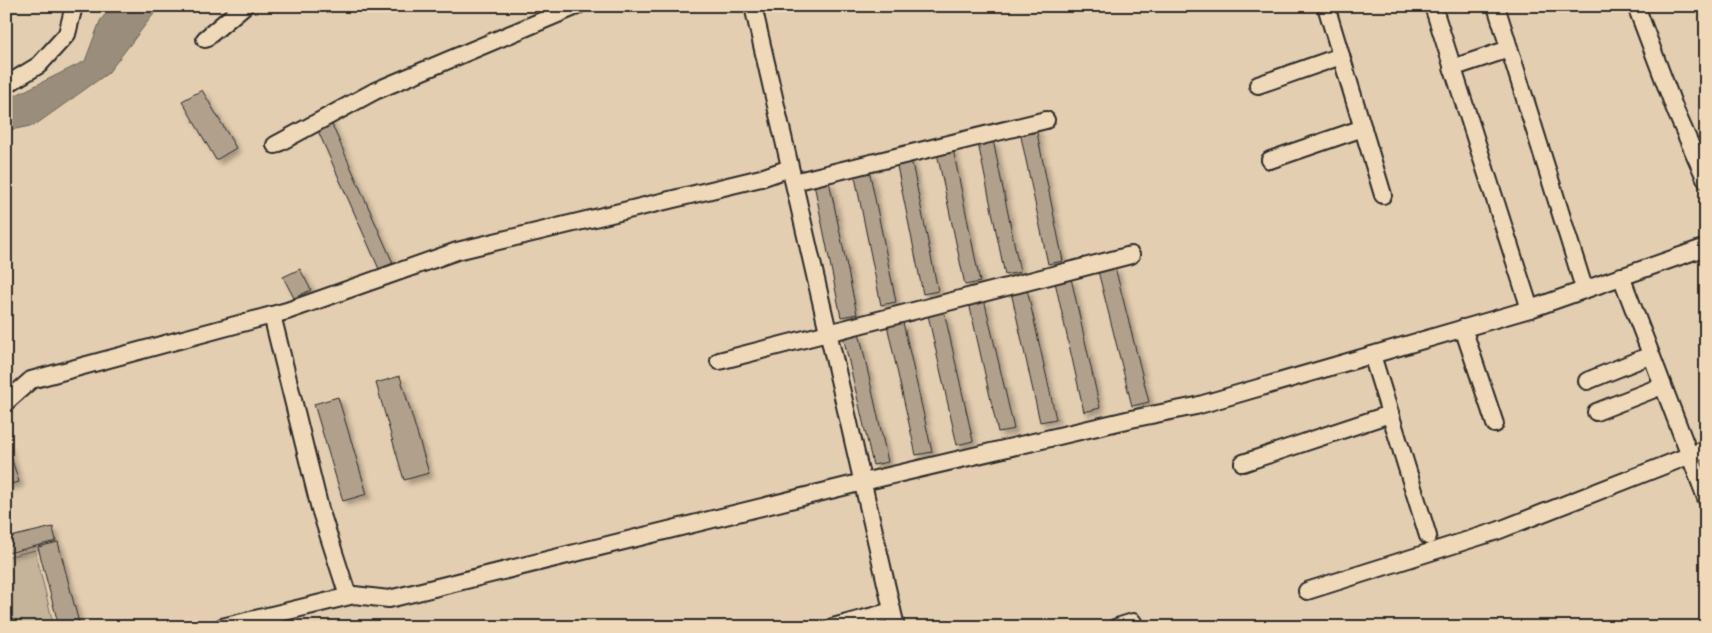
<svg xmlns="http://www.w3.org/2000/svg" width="1712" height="633" font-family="'Patrick Hand',sans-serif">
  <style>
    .green { fill: #c5b39a; stroke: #786f62 }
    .water { fill: #9a8d7b; stroke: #6e665b }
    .building { fill: #b0a08c; stroke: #2b2b2b; filter: url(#shadow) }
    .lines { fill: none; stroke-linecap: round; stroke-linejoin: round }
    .minor-casing { stroke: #2b2b2b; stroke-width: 20 }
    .minor { stroke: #f0d9b9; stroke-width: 16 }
  </style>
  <defs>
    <filter id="shadow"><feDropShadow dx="4.5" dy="4.5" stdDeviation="2.5" flood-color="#0004"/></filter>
  </defs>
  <rect width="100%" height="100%" fill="#e4ceb1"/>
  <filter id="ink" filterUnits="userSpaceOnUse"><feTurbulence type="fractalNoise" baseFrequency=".02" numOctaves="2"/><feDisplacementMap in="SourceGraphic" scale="10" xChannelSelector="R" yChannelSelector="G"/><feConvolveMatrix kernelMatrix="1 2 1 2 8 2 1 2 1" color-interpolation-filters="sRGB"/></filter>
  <g filter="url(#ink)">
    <path class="green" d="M 35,550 L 54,627 L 6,627 L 6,557 Z"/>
    <path class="water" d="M 112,6 L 160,6 L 108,73 L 35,125 L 6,131 L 6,100 L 85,61 L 100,21 Z"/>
    <g class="building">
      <path d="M 202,90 L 236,148 L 216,160 L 182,101 Z"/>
      <path d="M 329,118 L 393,263 L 379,269 L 315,124 Z"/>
      <path d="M 1036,128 L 1063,261 L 1048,264 L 1020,132 Z"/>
      <path d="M 993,140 L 1020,272 L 1005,275 L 978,143 Z"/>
      <path d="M 953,149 L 980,282 L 965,285 L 937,153 Z"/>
      <path d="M 911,158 L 938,291 L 923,294 L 896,161 Z"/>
      <path d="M 869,169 L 896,302 L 881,305 L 854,172 Z"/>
      <path d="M 829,181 L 857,314 L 841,317 L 814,184 Z"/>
      <path d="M 1115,267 L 1149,402 L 1132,406 L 1098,271 Z"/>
      <path d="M 300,269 L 311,290 L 294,298 L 283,277 Z"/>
      <path d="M 1071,278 L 1100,408 L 1084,412 L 1055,282 Z"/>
      <path d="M 1027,289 L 1056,419 L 1040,422 L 1011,292 Z"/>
      <path d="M 984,299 L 1014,429 L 998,432 L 969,303 Z"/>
      <path d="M 944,311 L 973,441 L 957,445 L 928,315 Z"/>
      <path d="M 903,322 L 932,452 L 916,455 L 887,325 Z"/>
      <path d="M 859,332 L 888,462 L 873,465 L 843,336 Z"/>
      <path d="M 400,376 L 429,473 L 404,480 L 376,383 Z"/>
      <path d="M 338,397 L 367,494 L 343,501 L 314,404 Z"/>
      <path d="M 6,441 L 19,482 L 6,485 Z"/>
      <path d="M 53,527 L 56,541 L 8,553 L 6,538 Z"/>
      <path d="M 58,542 L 80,627 L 59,627 L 38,547 Z"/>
    </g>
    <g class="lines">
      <g class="minor-casing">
        <g id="minor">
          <path d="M 753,6 L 896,627"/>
          <path d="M 1326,6 L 1383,195"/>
          <path d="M 1433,6 L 1530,309"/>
          <path d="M 1496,6 L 1584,288"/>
          <path d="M 1636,6 L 1676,112 L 1706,180"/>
          <path d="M 205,39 L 244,6"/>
          <path d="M 1452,68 L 1509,49"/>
          <path d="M 6,85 L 39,65 L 67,34 L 74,6"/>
          <path d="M 1258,85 L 1341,56"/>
          <path d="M 275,145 L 375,91 L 577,6"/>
          <path d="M 1270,160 L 1363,128"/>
          <path d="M 794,182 L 1046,120"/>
          <path d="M 1621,276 L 1706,498"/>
          <path d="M 272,315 L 320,509 L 348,596"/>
          <path d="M 1463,328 L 1495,424"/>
          <path d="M 1372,355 L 1428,536"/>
          <path d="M 719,361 L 1131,255"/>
          <path d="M 1587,381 L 1651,355"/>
          <path d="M 6,402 L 31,380 L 287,311 L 457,251 L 761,178 L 790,168"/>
          <path d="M 1596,412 L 1662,386"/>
          <path d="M 1243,463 L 1390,414"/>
          <path d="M 1307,591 L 1497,531 L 1706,449"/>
          <path d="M 222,627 L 354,595 L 389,599 L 863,482 L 1131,419 L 1196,406 L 1530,309 L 1706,247"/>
          <path d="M 833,627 L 892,611"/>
          <path d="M 1117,627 L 1133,622 L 1135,627"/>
        </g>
      </g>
      <use href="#minor" class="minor"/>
    </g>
  </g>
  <rect width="1712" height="633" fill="none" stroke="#f0d9b9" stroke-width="25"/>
  <rect x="12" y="12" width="1687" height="608" fill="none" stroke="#2b2b2b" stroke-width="2" filter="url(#ink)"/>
</svg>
